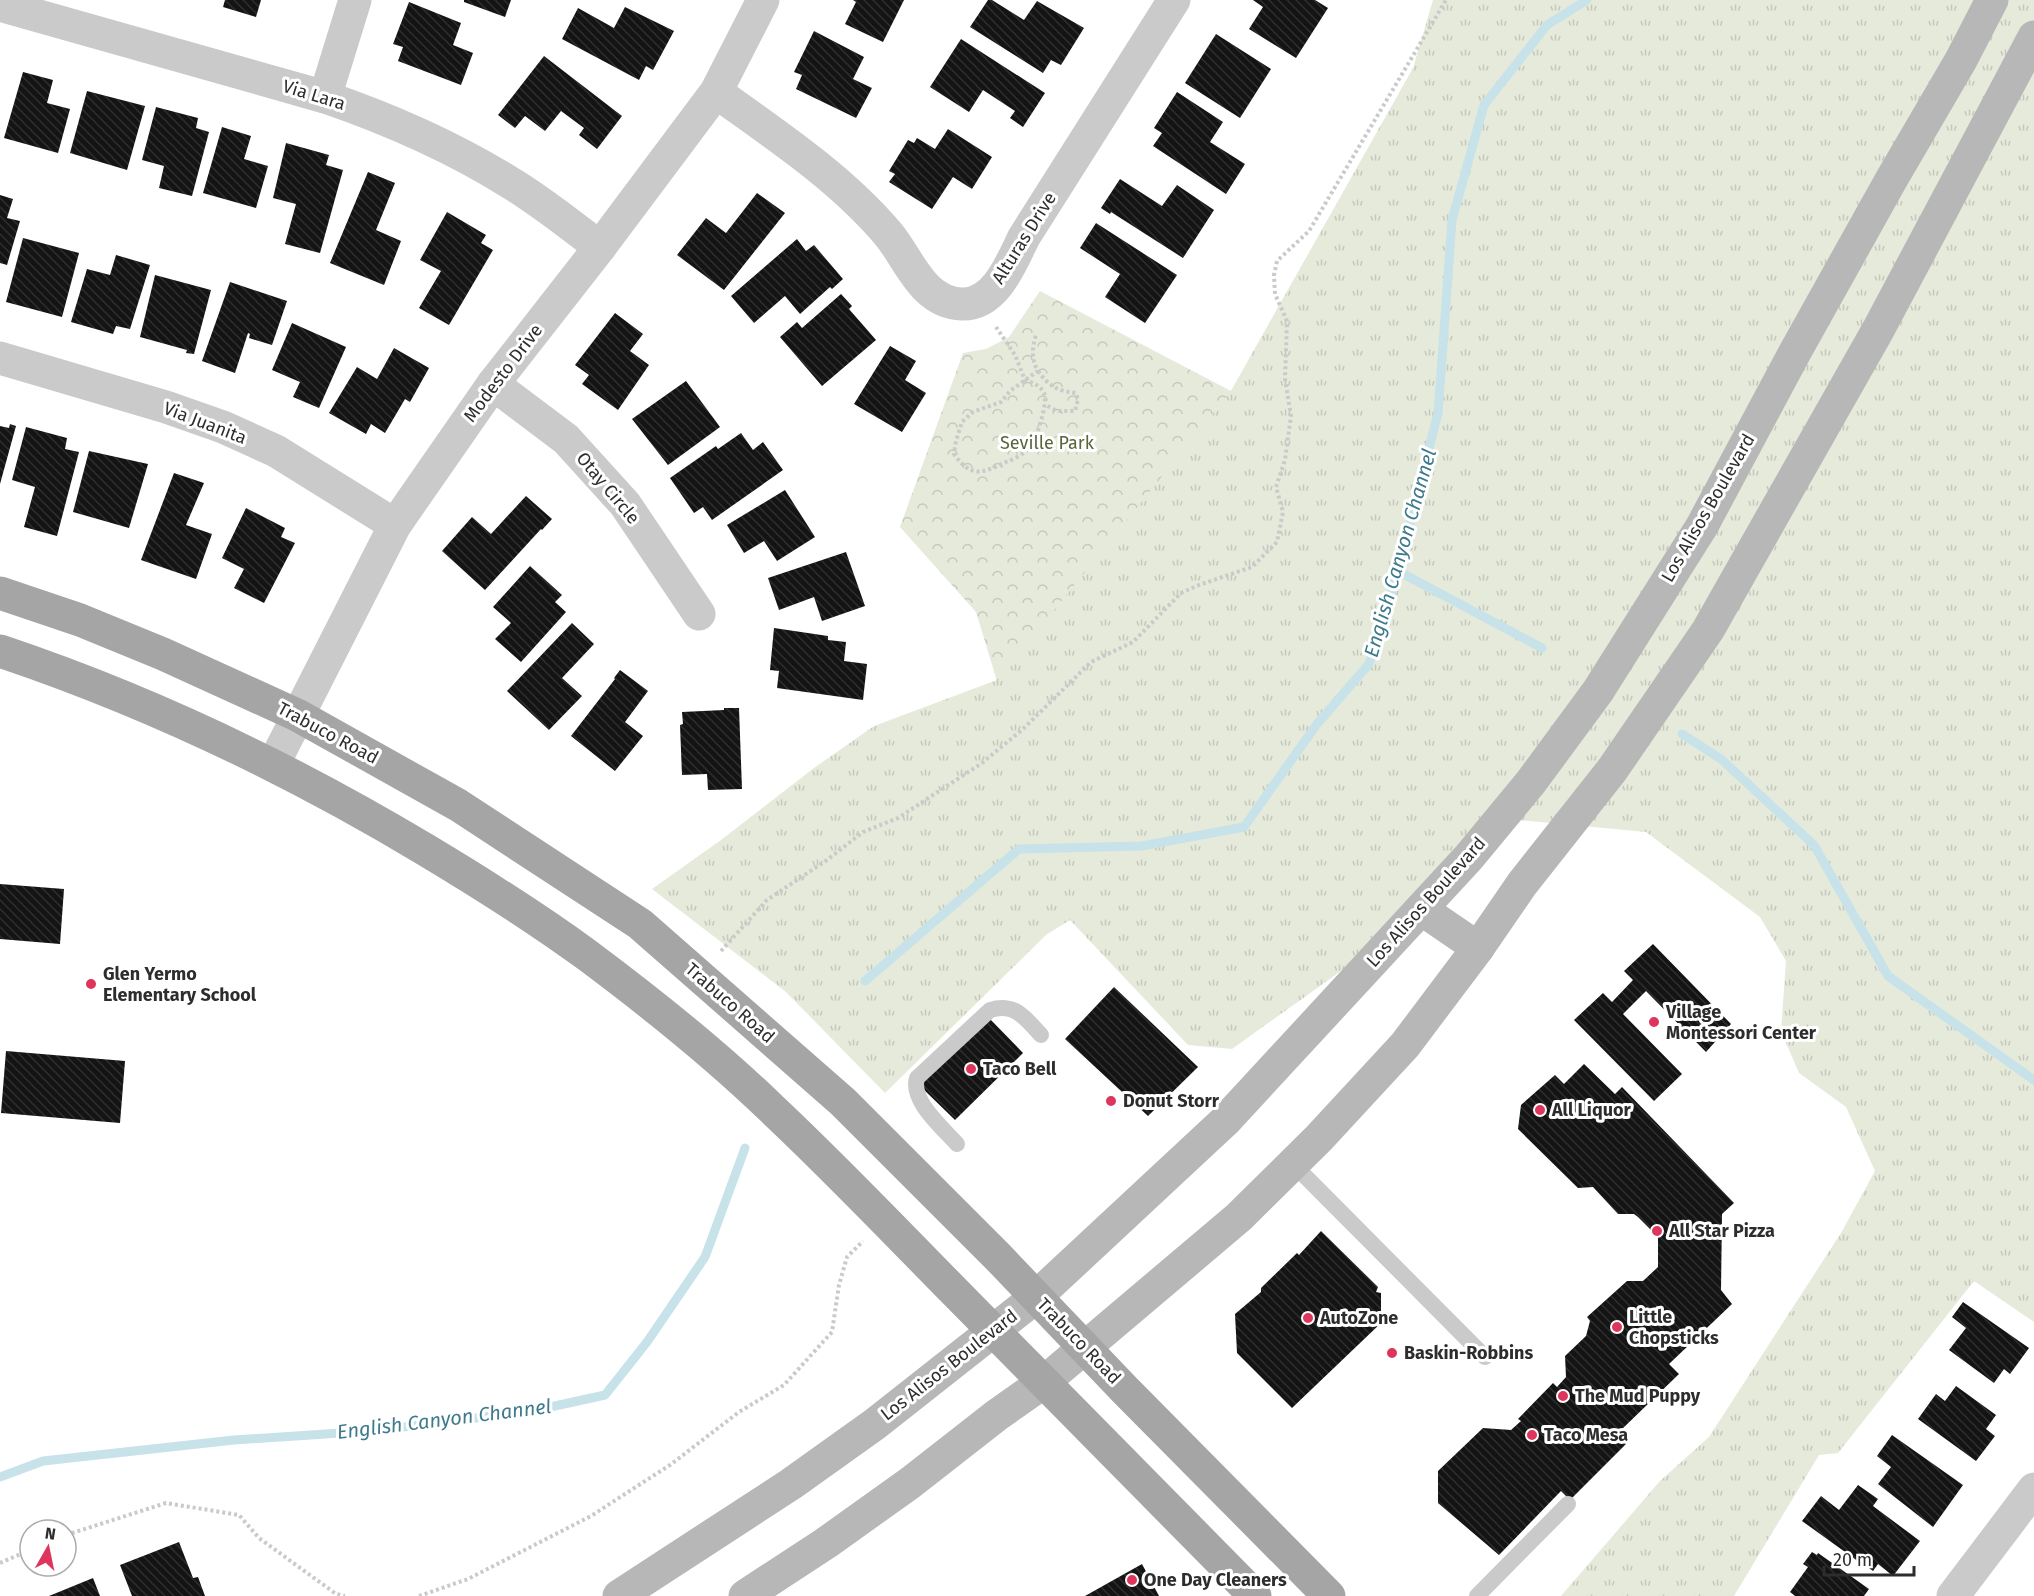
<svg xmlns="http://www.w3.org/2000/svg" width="2034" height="1596" font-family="'Fira Sans',sans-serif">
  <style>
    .grass { fill: url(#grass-tufts) }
    .park { fill: url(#park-crowns) }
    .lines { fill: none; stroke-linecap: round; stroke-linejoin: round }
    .stream { stroke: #c7e2e9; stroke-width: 9 }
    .building { fill: url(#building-back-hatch) }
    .path { stroke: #cacaca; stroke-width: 4; stroke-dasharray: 3 3; stroke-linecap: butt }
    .lane { stroke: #cacaca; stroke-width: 16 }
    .street { stroke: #cacaca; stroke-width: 33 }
    .secondary { stroke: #b7b7b7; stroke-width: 33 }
    .primary { stroke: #a5a5a5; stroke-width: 33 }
    .poi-dot { fill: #de355c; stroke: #fff; stroke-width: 2 }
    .labels { text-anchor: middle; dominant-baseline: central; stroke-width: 6; stroke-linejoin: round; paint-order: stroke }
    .street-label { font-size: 18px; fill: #2d2d2d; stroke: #fff }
    .park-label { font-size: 18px; fill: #57663c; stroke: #fff }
    .poi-label { font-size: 18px; font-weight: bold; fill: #2d2d2d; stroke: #fff; text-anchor: start }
    .water-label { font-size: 20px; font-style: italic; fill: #3e7a8b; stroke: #fff }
  </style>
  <defs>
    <pattern id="grass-tufts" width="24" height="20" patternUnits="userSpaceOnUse" patternTransform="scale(1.5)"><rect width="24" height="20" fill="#e5eadb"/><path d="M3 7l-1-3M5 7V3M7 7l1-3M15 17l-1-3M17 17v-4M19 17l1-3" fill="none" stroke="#c5c9bc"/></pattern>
    <pattern id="park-crowns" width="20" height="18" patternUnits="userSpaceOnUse" patternTransform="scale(1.5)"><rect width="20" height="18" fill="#e5eadb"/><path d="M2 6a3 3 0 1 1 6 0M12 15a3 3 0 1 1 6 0" fill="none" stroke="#c5c9bc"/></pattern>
    <pattern id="building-back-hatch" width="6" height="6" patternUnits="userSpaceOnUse" patternTransform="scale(1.5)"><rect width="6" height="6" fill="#141414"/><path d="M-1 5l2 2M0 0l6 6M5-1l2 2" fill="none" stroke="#2e2e2e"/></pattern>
  </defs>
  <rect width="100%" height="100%" fill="#fff"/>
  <path class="grass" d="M 1433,0 L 2034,0 L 2034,1322 L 1974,1281 L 1838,1453 L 1819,1455 L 1734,1596 L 1561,1596 L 1660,1481 L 1709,1437 L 1841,1233 L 1875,1171 L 1846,1107 L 1799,1073 L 1781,1031 L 1786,961 L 1760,917 L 1646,832 L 1518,820 L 1412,920 L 1232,1049 L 1188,1045 L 1070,920 L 1046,935 L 885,1093 L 786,992 L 652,889 L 721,840 L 814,768 L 874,726 L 997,680 L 1232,389 L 1413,68 Z"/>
  <path class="park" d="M 1040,291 L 1231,391 L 997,681 L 976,612 L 900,527 L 963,353 L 986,349 L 1009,337 Z"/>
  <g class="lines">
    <g class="stream">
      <path d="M 1398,571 L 1542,648"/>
      <path d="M 1682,734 L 1721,759 L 1814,845 L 1888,976 L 2034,1080"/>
      <path d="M 865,981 L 1019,849 L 1142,846 L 1244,827 L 1317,724 L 1369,664 L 1398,571 L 1438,413 L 1452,220 L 1484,105 L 1547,25 L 1587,0"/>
      <path d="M 0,1477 L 43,1461 L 234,1440 L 371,1431 L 532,1411 L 605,1395 L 647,1342 L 705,1257 L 745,1148"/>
    </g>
  </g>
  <g class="building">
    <path d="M 225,0 L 261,0 L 256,17 L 223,7 Z"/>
    <path d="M 464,0 L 511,0 L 505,17 L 464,2 Z"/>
    <path d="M 853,0 L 904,0 L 883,42 L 845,24 L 856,2 Z"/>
    <path d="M 988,0 L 992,0 L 1024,20 L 1037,1 L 1084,28 L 1061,65 L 1051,60 L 1043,73 L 970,27 Z"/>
    <path d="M 1253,0 L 1315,0 L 1328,8 L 1296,58 L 1249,29 L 1263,7 Z"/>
    <path d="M 409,2 L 461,23 L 453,45 L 473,53 L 461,85 L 398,61 L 403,47 L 393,44 Z"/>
    <path d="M 625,7 L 674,31 L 653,70 L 646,66 L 639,80 L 562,39 L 578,8 L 614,28 Z"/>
    <path d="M 814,31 L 864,57 L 853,79 L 872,88 L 856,118 L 796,89 L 802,75 L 794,72 Z"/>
    <path d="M 1216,34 L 1271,69 L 1240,118 L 1185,83 Z"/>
    <path d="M 961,39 L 1045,93 L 1023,127 L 1010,118 L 1015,111 L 983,90 L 969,112 L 930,87 Z"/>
    <path d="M 544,56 L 622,116 L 597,149 L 579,135 L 584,128 L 561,111 L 545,131 L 525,116 L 515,128 L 498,115 Z"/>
    <path d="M 23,72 L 53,80 L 47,103 L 70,109 L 58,153 L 4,138 Z"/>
    <path d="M 87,91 L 145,106 L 127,170 L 70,153 Z"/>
    <path d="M 1177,92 L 1223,122 L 1210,142 L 1245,164 L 1226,194 L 1153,146 L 1162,133 L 1154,128 Z"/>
    <path d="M 156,107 L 198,118 L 196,128 L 209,132 L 192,196 L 159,188 L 164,166 L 142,160 Z"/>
    <path d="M 222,127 L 251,136 L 244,159 L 268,166 L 256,208 L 203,193 Z"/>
    <path d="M 948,129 L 992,157 L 972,189 L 953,177 L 932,209 L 889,182 L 895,174 L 889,171 L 908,140 L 914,143 L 917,138 L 935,149 Z"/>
    <path d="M 286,143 L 329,155 L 326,165 L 343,170 L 320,253 L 285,244 L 296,204 L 273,198 Z"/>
    <path d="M 368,172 L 395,183 L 376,230 L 401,241 L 384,285 L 330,263 Z"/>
    <path d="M 1120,179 L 1162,206 L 1177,185 L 1214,210 L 1183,258 L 1111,212 L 1110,214 L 1101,208 Z"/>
    <path d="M 757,193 L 785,213 L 724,290 L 677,255 L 706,218 L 726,233 Z"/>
    <path d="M 0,195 L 13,199 L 7,218 L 20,221 L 7,265 L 0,263 Z"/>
    <path d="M 447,212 L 486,235 L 481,243 L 493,250 L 449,325 L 419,308 L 441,271 L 420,260 Z"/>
    <path d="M 1096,223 L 1177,275 L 1145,323 L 1105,297 L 1120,274 L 1080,248 Z"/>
    <path d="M 23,238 L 79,253 L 62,317 L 6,302 Z"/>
    <path d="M 797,239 L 806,251 L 814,245 L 843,279 L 832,289 L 830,287 L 800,314 L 785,296 L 754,323 L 731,296 Z"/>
    <path d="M 116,255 L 150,265 L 130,329 L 116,326 L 113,334 L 71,322 L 87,269 L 110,275 Z"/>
    <path d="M 155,275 L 211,290 L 194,354 L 186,353 L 187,350 L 140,337 Z"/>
    <path d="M 230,282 L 287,301 L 272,345 L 249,338 L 250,334 L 248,333 L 235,373 L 202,361 Z"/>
    <path d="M 841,294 L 852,306 L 849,309 L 876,340 L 822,386 L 780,337 L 797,322 L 802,328 Z"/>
    <path d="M 615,313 L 643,334 L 630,351 L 649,365 L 618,410 L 582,384 L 589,375 L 575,365 Z"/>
    <path d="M 292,323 L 346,347 L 319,408 L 293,397 L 300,382 L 272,370 Z"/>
    <path d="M 890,346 L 916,361 L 905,380 L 926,393 L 902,432 L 854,404 Z"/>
    <path d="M 394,348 L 429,368 L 410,402 L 405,399 L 385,433 L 371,424 L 366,434 L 329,413 L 357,367 L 377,379 Z"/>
    <path d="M 686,381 L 720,427 L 668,465 L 632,419 Z"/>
    <path d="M 10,424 L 16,426 L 0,484 L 0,426 L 9,428 Z"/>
    <path d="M 26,427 L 67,438 L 65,449 L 79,452 L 57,536 L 24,527 L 35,487 L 12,480 Z"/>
    <path d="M 741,433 L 753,450 L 763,442 L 783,470 L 712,520 L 703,507 L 694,513 L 670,478 L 716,446 L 718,449 Z"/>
    <path d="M 89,451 L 148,464 L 129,528 L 73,512 Z"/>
    <path d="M 174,473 L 204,483 L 186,525 L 212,534 L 196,579 L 141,560 Z"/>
    <path d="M 785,490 L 815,537 L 777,561 L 764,541 L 744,553 L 727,525 Z"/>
    <path d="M 526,496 L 552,519 L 542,530 L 541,529 L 485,590 L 442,551 L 472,517 L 491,534 Z"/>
    <path d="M 246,508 L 285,528 L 281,537 L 295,543 L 264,603 L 234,588 L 244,569 L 222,558 Z"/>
    <path d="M 846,552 L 865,606 L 822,621 L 814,597 L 779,610 L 768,578 Z"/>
    <path d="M 530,566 L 562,595 L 555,602 L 566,612 L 521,662 L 495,639 L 511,623 L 493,607 Z"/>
    <path d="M 572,623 L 594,644 L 562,678 L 582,696 L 549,730 L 507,691 Z"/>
    <path d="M 774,628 L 828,636 L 828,640 L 846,642 L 844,661 L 867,664 L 863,700 L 777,688 L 779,671 L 770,670 Z"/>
    <path d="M 620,670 L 648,691 L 625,722 L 643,736 L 615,771 L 571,736 L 615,679 L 614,678 Z"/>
    <path d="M 724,708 L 739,708 L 742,789 L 708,790 L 707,774 L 682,775 L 680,725 L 683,724 L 682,712 L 724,710 Z"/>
    <path d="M 0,884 L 64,889 L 60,944 L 0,939 Z"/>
    <path d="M 1653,944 L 1731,1024 L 1706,1052 L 1646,991 L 1623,1014 L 1682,1074 L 1654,1101 L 1574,1020 L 1603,993 L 1612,1002 L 1633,980 L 1624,971 Z"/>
    <path d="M 1114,987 L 1198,1067 L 1148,1116 L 1065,1039 Z"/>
    <path d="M 989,1018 L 1023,1053 L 955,1120 L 919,1085 Z"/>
    <path d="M 6,1051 L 125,1061 L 120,1123 L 1,1113 Z"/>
    <path d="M 1584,1064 L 1615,1094 L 1622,1087 L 1734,1203 L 1722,1214 L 1721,1290 L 1732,1304 L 1669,1364 L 1679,1374 L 1620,1431 L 1629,1441 L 1570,1500 L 1561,1491 L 1499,1555 L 1438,1503 L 1438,1471 L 1483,1428 L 1511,1430 L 1521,1421 L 1518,1419 L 1553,1383 L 1557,1387 L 1566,1377 L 1565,1356 L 1586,1336 L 1590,1321 L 1587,1317 L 1627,1281 L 1643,1281 L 1658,1267 L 1658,1237 L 1638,1217 L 1634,1214 L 1618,1214 L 1593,1187 L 1578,1188 L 1518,1129 L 1521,1105 L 1555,1075 L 1564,1084 Z"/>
    <path d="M 1321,1231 L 1378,1287 L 1376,1292 L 1381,1293 L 1381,1323 L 1292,1408 L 1237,1353 L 1235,1314 L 1261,1292 L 1261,1288 L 1297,1253 L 1299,1255 Z"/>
    <path d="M 1963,1302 L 2029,1348 L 2010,1374 L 2004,1369 L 1994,1383 L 1949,1350 L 1966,1328 L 1952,1317 Z"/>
    <path d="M 1956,1386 L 1996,1415 L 1986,1429 L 1995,1436 L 1976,1461 L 1918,1419 L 1936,1394 L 1945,1401 Z"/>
    <path d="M 1892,1435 L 1963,1485 L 1933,1527 L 1878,1484 L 1891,1467 L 1877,1456 Z"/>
    <path d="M 1858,1485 L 1878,1499 L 1873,1506 L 1920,1541 L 1893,1576 L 1878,1564 L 1873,1571 L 1865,1565 L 1866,1563 L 1861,1559 L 1859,1562 L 1802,1521 L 1821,1496 L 1839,1510 Z"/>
    <path d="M 179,1542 L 193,1578 L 198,1577 L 205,1596 L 132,1596 L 120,1565 Z"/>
    <path d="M 1812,1552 L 1817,1555 L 1818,1553 L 1869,1589 L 1864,1596 L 1795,1596 L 1790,1592 L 1808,1567 L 1803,1564 Z"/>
    <path d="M 1142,1564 L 1159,1596 L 1085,1596 Z"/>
    <path d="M 93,1578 L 100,1596 L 49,1596 Z"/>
  </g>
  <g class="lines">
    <g class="path">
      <path d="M 996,327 L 1015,355 L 1025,380 C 1033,383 1040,385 1044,393 C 1048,404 1037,437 1030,447 C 1024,454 1014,459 1006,462 C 982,473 972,479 954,454 L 956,441 L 962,422 L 973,412 L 1001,402 L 1011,390 L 1038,371 C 1031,359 1032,348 1036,335"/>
      <path d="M 1038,371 C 1049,386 1057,391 1076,393 L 1078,400 L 1075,411 L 1057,411 L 1046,405"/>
      <path d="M 721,951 L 767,900 L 827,860 L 863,832 L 898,818 L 982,763 L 1023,729 L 1091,662 L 1133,642 L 1181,593 L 1199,585 L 1252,567 L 1277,542 L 1283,512 L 1276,487 L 1285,460 L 1291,416 L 1285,379 L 1287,321 L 1275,294 L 1274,275 L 1277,261 L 1309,231 L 1446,0"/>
      <path d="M 66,1535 L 166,1503 L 239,1515 L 259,1538 L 336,1594 L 345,1596"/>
      <path d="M 0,1563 L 30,1550"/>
      <path d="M 419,1596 L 468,1579 L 591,1516 L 670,1465 L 739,1412 L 784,1385 L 832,1332 L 839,1285 L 847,1257 L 863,1241"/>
    </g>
    <g class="lane">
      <path d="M 957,1144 C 943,1128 910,1101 917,1078 L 990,1010 C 1015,1002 1025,1018 1041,1035"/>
      <path d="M 1293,1164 L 1485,1357"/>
      <path d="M 1477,1596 L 1568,1504"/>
    </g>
    <g class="street">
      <path d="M 0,5 L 325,97 C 389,119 451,146 509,182 C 541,201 570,225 600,247"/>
      <path d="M 716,92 C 776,135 841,178 889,235 C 910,261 923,303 962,304 C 996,305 1012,261 1024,237 L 1174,0"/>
      <path d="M 325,97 L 355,0"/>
      <path d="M 0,358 L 166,407 L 223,427 L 276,451 L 395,525"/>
      <path d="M 493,384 L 566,439 L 625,504 L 699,614"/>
      <path d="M 273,765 L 395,525 L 493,384 L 600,247 L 716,92 L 763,0"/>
      <path d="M 1953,1596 L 2034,1489"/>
    </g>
    <g class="secondary">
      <path d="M 1421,909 L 1478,948"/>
      <path d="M 619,1596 L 791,1484 L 875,1424 L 1036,1297 L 1225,1121 L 1469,857 L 1531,782 L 1598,691 L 1702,526 L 1795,352 L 1891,180 L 1961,60 L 1992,0"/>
      <path d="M 745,1596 L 826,1543 L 910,1483 L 997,1415 L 1044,1382 L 1239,1217 L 1319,1138 L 1405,1045 L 1478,948 L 1522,884 L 1612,770 L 1708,630 L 1878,330 L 2034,37"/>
    </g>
    <g class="primary">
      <path d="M 0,593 L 80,620 L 163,654 L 297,715 L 458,805 L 640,924 L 843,1102 L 997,1256 L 1125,1390 L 1329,1596"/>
      <path d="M 0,651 C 149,701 291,769 426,850 C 481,883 535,917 587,955 C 650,1002 714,1053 771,1108 C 833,1166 892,1228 952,1289 C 1053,1391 1154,1493 1255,1596"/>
    </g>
  </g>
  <g class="poi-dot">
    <circle cx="91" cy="984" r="6"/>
    <circle cx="1654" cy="1022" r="6"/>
    <circle cx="971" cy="1069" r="6"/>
    <circle cx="1111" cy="1101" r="6"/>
    <circle cx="1540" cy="1110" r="6"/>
    <circle cx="1657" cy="1231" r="6"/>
    <circle cx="1308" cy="1318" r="6"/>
    <circle cx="1617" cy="1327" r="6"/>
    <circle cx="1392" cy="1353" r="6"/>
    <circle cx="1563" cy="1396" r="6"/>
    <circle cx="1532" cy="1435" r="6"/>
    <circle cx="1132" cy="1580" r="6"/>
  </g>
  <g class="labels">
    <g class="street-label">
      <text transform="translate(314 95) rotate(17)">Via Lara</text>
      <text transform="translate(1024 238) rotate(-58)">Alturas Drive</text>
      <text transform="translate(503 373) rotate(-53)">Modesto Drive</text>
      <text transform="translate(205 423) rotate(21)">Via Juanita</text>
      <text transform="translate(608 488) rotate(50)">Otay Circle</text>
      <text transform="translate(1708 508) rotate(-60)">Los Alisos Boulevard</text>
      <text transform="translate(328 733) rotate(28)">Trabuco Road</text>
      <text transform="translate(1426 902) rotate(-48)">Los Alisos Boulevard</text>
      <text transform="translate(730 1003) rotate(41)">Trabuco Road</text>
      <text transform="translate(1079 1341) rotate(46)">Trabuco Road</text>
      <text transform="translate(949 1365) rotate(-38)">Los Alisos Boulevard</text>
    </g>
    <g class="park-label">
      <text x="1047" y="443">Seville Park</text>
    </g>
    <g class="poi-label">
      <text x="103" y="974">Glen Yermo<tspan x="103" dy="21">Elementary School</tspan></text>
      <text x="1666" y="1012">Village<tspan x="1666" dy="21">Montessori Center</tspan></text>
      <text x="983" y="1069">Taco Bell</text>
      <text x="1123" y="1101">Donut Storr</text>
      <text x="1552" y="1110">All Liquor</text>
      <text x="1669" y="1231">All Star Pizza</text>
      <text x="1629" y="1317">Little<tspan x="1629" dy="21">Chopsticks</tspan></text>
      <text x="1320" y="1318">AutoZone</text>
      <text x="1404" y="1353">Baskin-Robbins</text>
      <text x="1575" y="1396">The Mud Puppy</text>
      <text x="1544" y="1435">Taco Mesa</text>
      <text x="1144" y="1580">One Day Cleaners</text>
    </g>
    <g class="water-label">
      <text transform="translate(1400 553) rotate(-74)">English Canyon Channel</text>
      <text transform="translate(444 1419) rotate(-7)">English Canyon Channel</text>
    </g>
  </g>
  <g transform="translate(48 1548) rotate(9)"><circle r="28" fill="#ffffff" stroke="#ababab" stroke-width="1.5"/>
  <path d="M0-4.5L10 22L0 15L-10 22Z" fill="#de355c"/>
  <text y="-9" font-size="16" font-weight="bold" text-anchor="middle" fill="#2d2d2d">N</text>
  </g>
  <path d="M1824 1566v9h90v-9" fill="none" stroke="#2d2d2d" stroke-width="3"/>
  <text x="1833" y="1566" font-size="18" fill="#2d2d2d" stroke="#ffffff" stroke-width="4.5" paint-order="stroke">20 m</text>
</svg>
